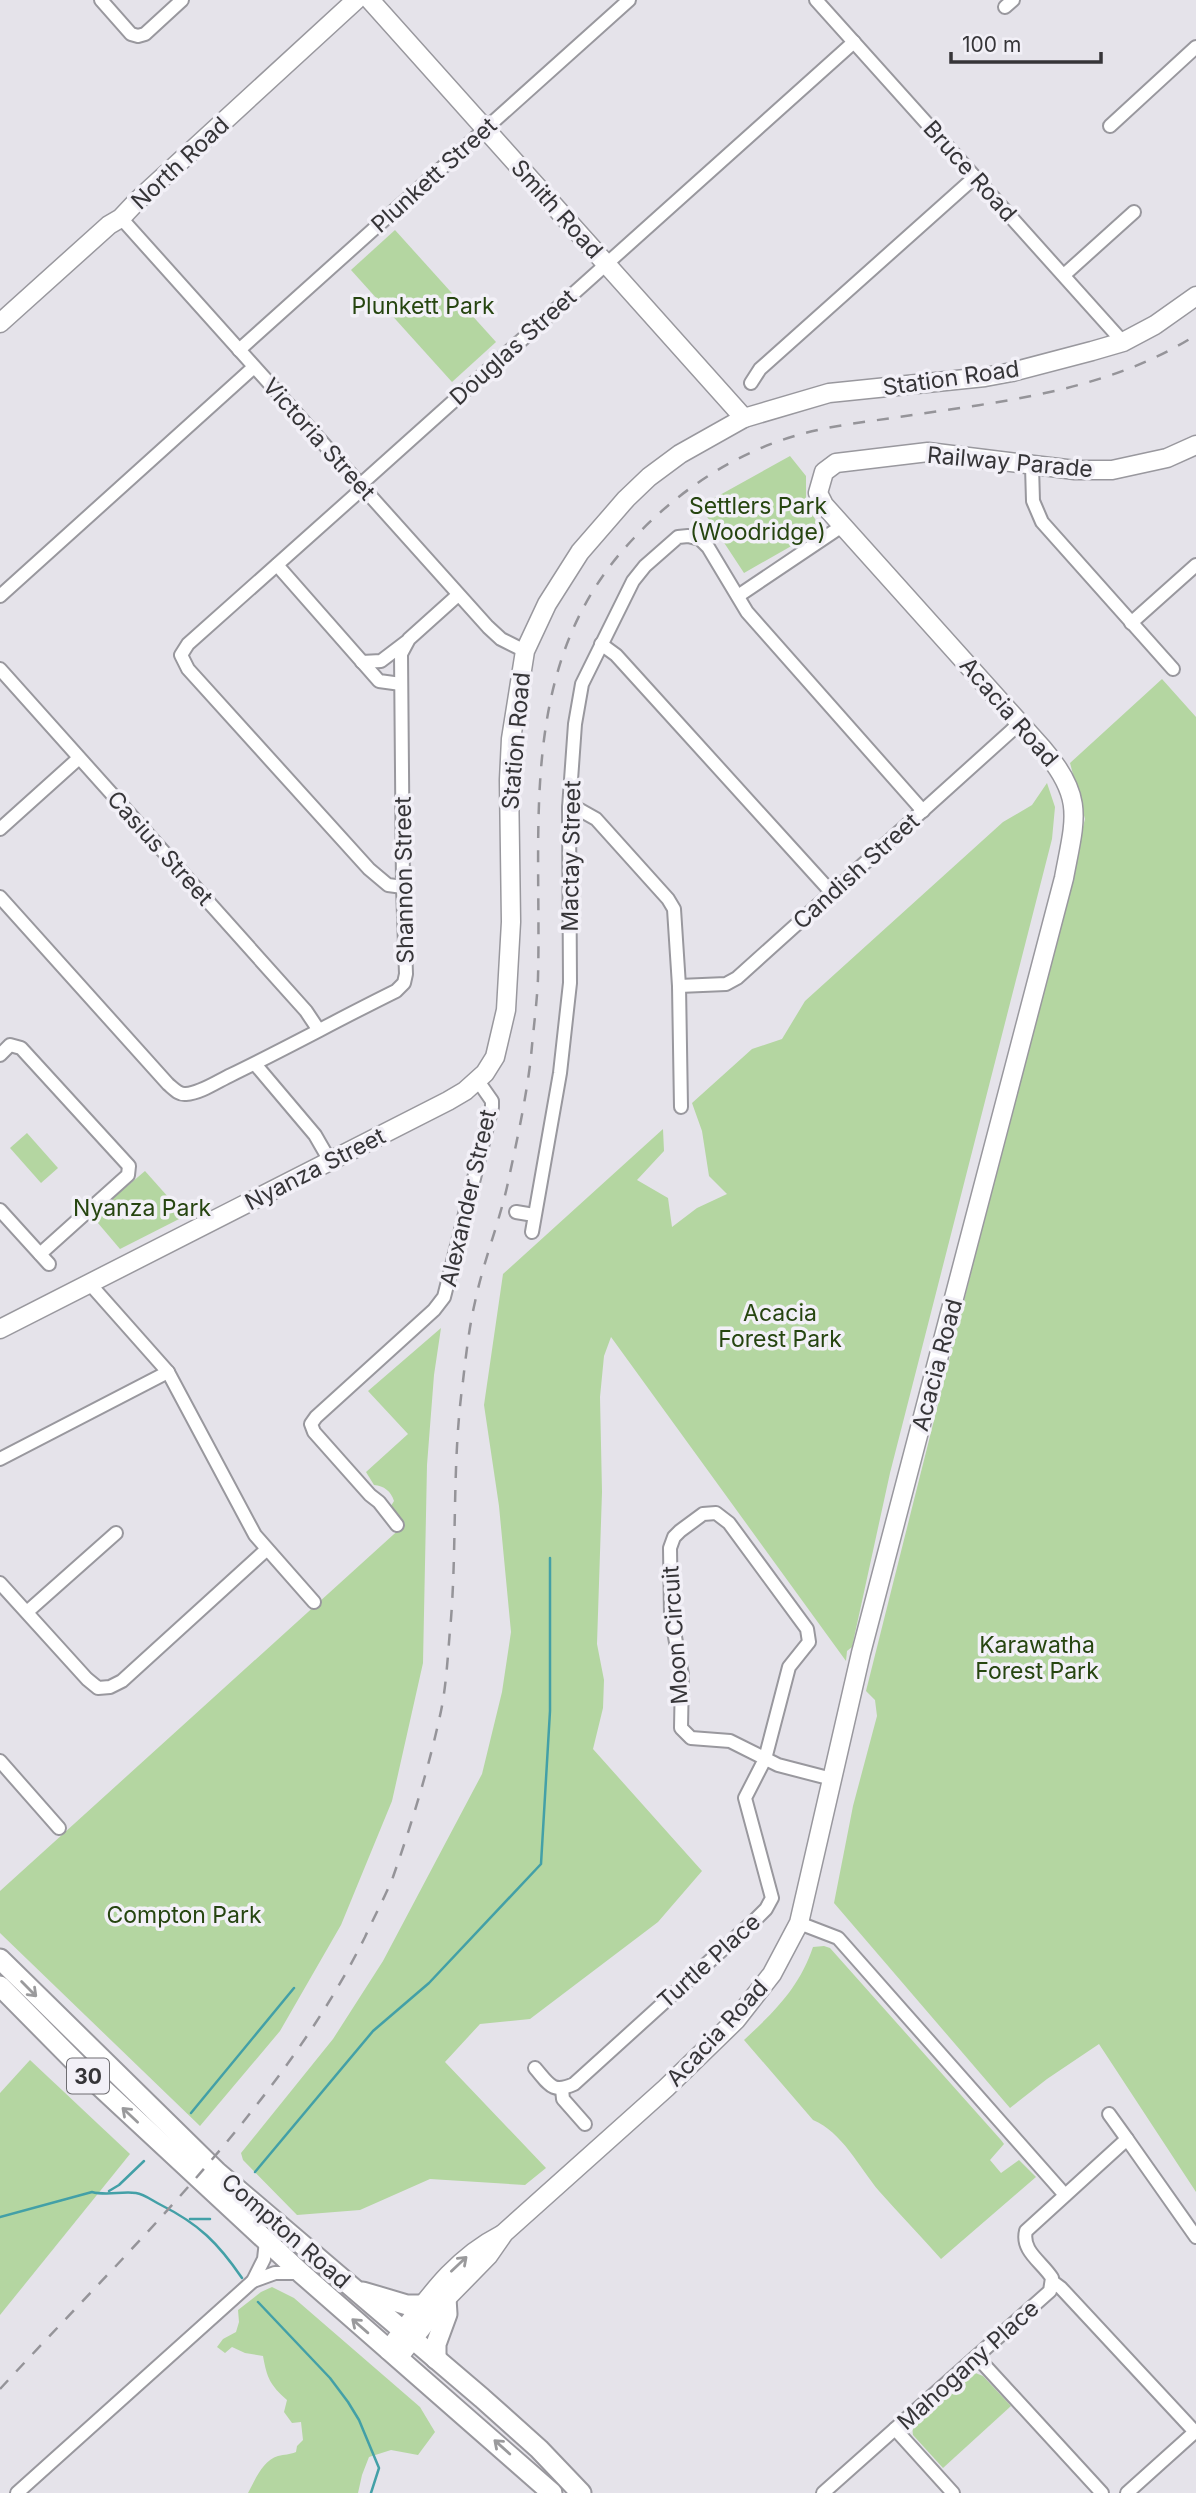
<svg xmlns="http://www.w3.org/2000/svg" width="1196" height="2493" font-family="Inter,sans-serif">
  <style>
    .green { fill: #b4d6a1 }
    .lines { fill: none; stroke-linecap: round; stroke-linejoin: round }
    .stream { stroke: #43a0a7; stroke-width: 2.5 }
    .street-casing { stroke: #99989e; stroke-width: 16 }
    .secondary-casing { stroke: #99989e; stroke-width: 21 }
    .primary-casing { stroke: #99989e; stroke-width: 23 }
    .street { stroke: #fff; stroke-width: 12 }
    .secondary { stroke: #fff; stroke-width: 18 }
    .primary { stroke: #fff; stroke-width: 19 }
    .rail { stroke: #959499; stroke-width: 2.5; stroke-dasharray: 12 12; stroke-linecap: butt }
    .oneway { stroke: #9a9a9c }
    .labels { text-anchor: middle; dominant-baseline: central; stroke-width: 7; stroke-linejoin: round; paint-order: stroke }
    .shield { fill: #f2f0f7; stroke: #6e6d71; stroke-width: 2 }
    .shield-label { font-size: 21px; font-weight: bold; fill: #363538 }
    .street-label { font-size: 23px; fill: #363538; stroke: #f2f0f7 }
    .park-label { font-size: 23px; fill: #264510; stroke: #f2f0f7 }
  </style>
  <rect width="100%" height="100%" fill="#e5e3ea"/>
  <g class="green">
    <path d="M 395,230 L 496,342 L 452,382 L 351,270 Z"/>
    <path d="M 790,456 L 806,476 L 806,503 L 819,526 L 816,532 L 744,573 L 700,506 Z"/>
    <path d="M 1162,679 L 1196,717 L 1196,2192 L 1099,2044 L 1047,2079 L 1010,2108 L 834,1903 L 853,1806 L 877,1716 L 875,1700 L 866,1691 L 1085,819 L 1070,763 Z"/>
    <path d="M 1047,783 L 1055,807 L 1052,839 L 890,1473 L 852,1647 L 847,1651 L 846,1661 L 611,1337 L 604,1356 L 600,1397 L 602,1492 L 597,1644 L 604,1680 L 603,1708 L 593,1749 L 702,1871 L 658,1922 L 530,2019 L 480,2024 L 445,2062 L 546,2168 L 525,2185 L 430,2179 L 360,2210 L 297,2215 L 243,2160 L 241,2153 L 333,2039 L 383,1961 L 482,1774 L 502,1692 L 511,1632 L 499,1506 L 484,1405 L 503,1274 L 663,1129 L 664,1151 L 637,1180 L 668,1198 L 672,1227 L 697,1208 L 727,1194 L 709,1176 L 702,1131 L 692,1103 L 752,1049 L 782,1039 L 805,1001 L 1003,822 L 1032,805 Z"/>
    <path d="M 27,1133 L 58,1168 L 41,1183 L 10,1148 Z"/>
    <path d="M 145,1171 L 185,1216 L 120,1249 L 92,1216 Z"/>
    <path d="M 441,1328 L 434,1375 L 427,1465 L 423,1663 L 392,1801 L 341,1925 L 280,2031 L 200,2126 L 0,1933 L 0,1891 L 404,1525 L 389,1509 L 394,1501 C 391,1491 384,1486 374,1485 L 366,1472 L 408,1434 L 368,1391 Z"/>
    <path d="M 824,1946 L 830,1948 L 1001,2140 L 1004,2144 L 990,2160 L 1001,2173 L 1019,2160 L 1036,2177 L 941,2259 C 921,2236 899,2214 879,2191 C 859,2167 842,2132 813,2120 L 744,2040 C 775,2011 799,1988 813,1947 Z"/>
    <path d="M 30,2060 L 130,2154 L 0,2315 L 0,2093 Z"/>
    <path d="M 272,2287 L 294,2298 L 420,2407 L 435,2432 L 418,2455 L 391,2450 L 369,2457 L 362,2475 L 358,2493 L 248,2493 C 255,2480 263,2460 278,2456 C 285,2454 289,2455 296,2452 L 297,2446 L 303,2440 L 301,2422 L 292,2423 L 284,2412 L 287,2400 C 270,2385 267,2378 263,2356 L 245,2353 L 232,2347 L 225,2353 L 217,2347 L 223,2339 L 236,2332 L 239,2322 L 238,2310 L 261,2292 Z"/>
    <path d="M 973,2372 L 983,2376 L 1011,2406 L 943,2468 L 913,2435 L 912,2426 Z"/>
  </g>
  <g class="lines">
    <g class="stream">
      <path d="M 191,2113 L 294,1988"/>
      <path d="M 255,2172 L 373,2031 L 429,1983 L 541,1864 L 550,1711 L 550,1558"/>
      <path d="M 109,2191 L 119,2185 L 144,2161"/>
      <path d="M 0,2217 L 92,2192 C 107,2196 121,2191 136,2193 C 144,2194 153,2201 161,2205 C 199,2224 218,2243 242,2278"/>
      <path d="M 190,2219 L 210,2219"/>
      <path d="M 258,2302 L 330,2378 L 348,2402 L 359,2420 L 379,2468 L 371,2493"/>
    </g>
    <g class="street-casing">
      <g id="street">
        <path d="M 101,0 L 131,34 L 138,36 L 145,34 L 182,0"/>
        <path d="M 816,0 L 1123,342"/>
        <path d="M 1005,7 L 1013,0"/>
        <path d="M 1110,126 L 1196,47"/>
        <path d="M 121,218 L 488,627 L 501,639 L 525,651"/>
        <path d="M 1064,275 L 1134,212"/>
        <path d="M 239,350 L 629,0"/>
        <path d="M 751,383 L 760,369 L 975,177"/>
        <path d="M 1032,466 L 1033,501 L 1042,522 L 1173,669"/>
        <path d="M 360,485 L 854,42"/>
        <path d="M 363,488 L 188,644 L 181,655 L 188,669 L 369,869 L 388,885 L 403,887"/>
        <path d="M 277,565 L 379,681 L 401,684"/>
        <path d="M 0,596 L 254,367"/>
        <path d="M 738,596 L 842,526"/>
        <path d="M 1131,623 L 1196,565"/>
        <path d="M 601,644 L 616,655 L 832,893"/>
        <path d="M 362,662 L 381,661 L 406,642"/>
        <path d="M 0,669 L 306,1011 L 318,1029"/>
        <path d="M 569,808 L 580,810 L 596,819 L 668,899 L 674,909 L 679,986 L 681,1107"/>
        <path d="M 0,829 L 79,758"/>
        <path d="M 0,897 L 168,1084 C 174,1089 179,1095 186,1094 C 201,1093 218,1081 231,1075 C 287,1048 341,1018 396,991 L 404,983 L 406,974 L 403,887 L 401,654 L 409,639 L 458,595"/>
        <path d="M 679,986 L 726,984 L 737,978 L 1020,723"/>
        <path d="M 0,1055 L 10,1045 L 21,1048 L 129,1166 L 128,1175 L 40,1254"/>
        <path d="M 255,1064 L 315,1135 L 330,1161"/>
        <path d="M 0,1210 L 49,1264"/>
        <path d="M 516,1212 L 534,1215"/>
        <path d="M 532,1232 L 560,1073 L 570,983 L 569,808 L 575,724 L 582,684 L 633,581 L 645,566 L 678,537 L 688,536 L 700,539 L 708,547 L 747,612 L 923,811"/>
        <path d="M 90,1284 L 168,1372 L 255,1535 L 314,1602"/>
        <path d="M 0,1459 L 168,1372"/>
        <path d="M 397,1525 L 379,1502 L 370,1495 L 314,1432 L 311,1424 L 316,1417 L 434,1310 L 444,1297 L 492,1107 L 492,1101 L 478,1081"/>
        <path d="M 0,1583 L 87,1679 L 98,1688 L 110,1687 L 122,1681 L 266,1550"/>
        <path d="M 27,1612 L 116,1533"/>
        <path d="M 0,1761 L 59,1828"/>
        <path d="M 799,1923 L 838,1938 L 1065,2195"/>
        <path d="M 535,2068 C 549,2084 552,2094 574,2084 L 755,1920 L 766,1909 L 772,1898 L 745,1798 L 765,1759 L 789,1667 L 809,1642 L 807,1629 L 729,1523 L 716,1513 L 703,1514 L 680,1531 L 674,1537 L 670,1548 L 671,1615 L 682,1675 L 681,1728 L 691,1738 L 730,1741 L 778,1765 L 832,1779"/>
        <path d="M 562,2089 L 563,2099 L 585,2124"/>
        <path d="M 1109,2114 L 1127,2139"/>
        <path d="M 253,2281 L 264,2259 L 266,2241"/>
        <path d="M 1053,2282 L 1061,2288 L 1195,2432"/>
        <path d="M 977,2357 L 1102,2493"/>
        <path d="M 895,2429 L 953,2493"/>
        <path d="M 17,2493 L 253,2281 L 275,2273 L 301,2273"/>
        <path d="M 823,2493 L 1050,2291 L 1052,2278 C 1042,2262 1021,2251 1026,2231 L 1127,2139 L 1196,2237"/>
        <path d="M 1127,2493 L 1196,2431"/>
      </g>
    </g>
    <g class="secondary-casing">
      <g id="secondary">
        <path d="M 370,0 L 744,418"/>
        <path d="M 0,323 L 109,225 L 121,218 L 137,201 L 356,0"/>
        <path d="M 0,1329 L 448,1101 L 465,1091 L 485,1073 L 495,1057 L 506,1010 L 511,922 L 509,780 L 511,739 L 525,651 L 547,604 L 580,552 L 626,499 L 649,477 L 680,454 L 744,418 L 829,393 L 985,377 L 1012,372 L 1092,351 L 1123,342 L 1155,325 L 1196,296"/>
        <path d="M 388,2350 C 423,2306 450,2261 501,2235"/>
        <path d="M 398,2358 L 439,2306 L 488,2256 L 504,2233 L 666,2088 L 736,2020 L 772,1974 L 799,1923 L 861,1653 L 1064,878 C 1075,819 1085,798 1043,749 L 824,505 L 818,493 L 824,472 L 836,463 L 928,452 L 1075,470 L 1112,470 L 1167,458 L 1196,445"/>
      </g>
    </g>
    <g class="primary-casing">
      <g id="primary">
        <path d="M 0,1959 L 217,2172 L 482,2398 L 539,2449 L 581,2493"/>
        <path d="M 0,1986 L 90,2077 L 301,2273 L 552,2493"/>
        <path d="M 363,2292 L 407,2305 L 423,2305"/>
        <path d="M 436,2359 L 436,2344 L 447,2314 L 446,2298"/>
      </g>
    </g>
    <use href="#street" class="street"/>
    <use href="#secondary" class="secondary"/>
    <use href="#primary" class="primary"/>
    <path class="rail" d="M 0,2389 C 128,2250 280,2108 365,1937 C 374,1917 385,1897 393,1877 C 412,1823 429,1767 441,1711 C 447,1682 448,1649 451,1619 C 457,1540 452,1460 463,1381 C 466,1355 469,1328 475,1302 C 483,1263 498,1226 507,1187 C 516,1145 526,1100 531,1057 C 533,1031 537,1004 538,978 C 542,822 516,661 634,538 C 676,493 729,457 788,438 C 822,427 857,423 892,418 C 996,402 1105,393 1196,335"/>
  </g>
  <defs><path id="oneway-shaft" d="M-6 0H5M1.5-3L5.5 0L1.5 3" fill="none" stroke-width="1.6" stroke-linecap="round" stroke-linejoin="round" transform="scale(1.75)"/></defs>
  <g class="oneway">
    <use href="#oneway-shaft" transform="translate(29 1989) rotate(45)"/>
    <use href="#oneway-shaft" transform="translate(130 2115) rotate(-137)"/>
    <use href="#oneway-shaft" transform="translate(459 2264) rotate(-43)"/>
    <use href="#oneway-shaft" transform="translate(360 2326) rotate(-139)"/>
    <use href="#oneway-shaft" transform="translate(502 2447) rotate(-138)"/>
  </g>
  <g class="labels">
    <rect class="shield" x="67" y="2058.5" width="42" height="35" rx="5"/>
    <g class="shield-label">
      <text x="88" y="2076">30</text>
    </g>
    <g class="street-label">
      <text transform="translate(180 163) rotate(-43)">North Road</text>
      <text transform="translate(970 171) rotate(48)">Bruce Road</text>
      <text transform="translate(434 175) rotate(-42)">Plunkett Street</text>
      <text transform="translate(557 209) rotate(48)">Smith Road</text>
      <text transform="translate(513 347) rotate(-42)">Douglas Street</text>
      <text transform="translate(951 378) rotate(-8)">Station Road</text>
      <text transform="translate(319 439) rotate(48)">Victoria Street</text>
      <text transform="translate(1010 462) rotate(5)">Railway Parade</text>
      <text transform="translate(1009 712) rotate(49)">Acacia Road</text>
      <text transform="translate(516 741) rotate(-85)">Station Road</text>
      <text transform="translate(160 848) rotate(48)">Casius Street</text>
      <text transform="translate(571 856) rotate(-89)">Mactay Street</text>
      <text transform="translate(856 871) rotate(-42)">Candish Street</text>
      <text transform="translate(404 880) rotate(-91)">Shannon Street</text>
      <text transform="translate(315 1169) rotate(-27)">Nyanza Street</text>
      <text transform="translate(468 1198) rotate(-77)">Alexander Street</text>
      <text transform="translate(937 1365) rotate(-75)">Acacia Road</text>
      <text transform="translate(675 1635) rotate(-94)">Moon Circuit</text>
      <text transform="translate(709 1961) rotate(-42)">Turtle Place</text>
      <text transform="translate(717 2033) rotate(-47)">Acacia Road</text>
      <text transform="translate(286 2231) rotate(41)">Compton Road</text>
      <text transform="translate(968 2365) rotate(-42)">Mahogany Place</text>
    </g>
    <g class="park-label">
      <text x="423" y="306">Plunkett Park</text>
      <text x="758" y="506">Settlers Park<tspan x="758" dy="26">(Woodridge)</tspan></text>
      <text x="142" y="1208">Nyanza Park</text>
      <text x="780" y="1313">Acacia<tspan x="780" dy="26">Forest Park</tspan></text>
      <text x="1037" y="1645">Karawatha<tspan x="1037" dy="26">Forest Park</tspan></text>
      <text x="184" y="1915">Compton Park</text>
    </g>
  </g>
  <path d="M951 52v10h150v-10" fill="none" stroke="#363538" stroke-width="3.5"/>
  <text x="962" y="52" font-size="21" fill="#363538" stroke="#f2f0f7" stroke-width="5" paint-order="stroke">100 m</text>
</svg>
